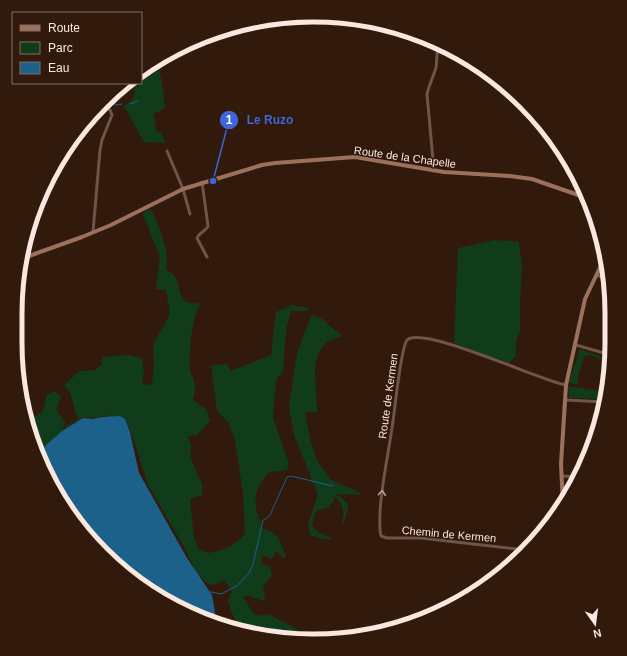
<svg xmlns="http://www.w3.org/2000/svg" width="627" height="656" font-family="Arial,sans-serif">
  <style>
    .green { fill: #113c1c }
    .water { fill: #1b6189 }
    .lines { fill: none; stroke-linecap: round; stroke-linejoin: round }
    .stream { stroke: #1b6189; stroke-width: 1 }
    .street { stroke: #6f5447; stroke-width: 3 }
    .secondary { stroke: #9c715c; stroke-width: 4 }
    .oneway { stroke: #b49e94 }
    .labels { text-anchor: middle; dominant-baseline: central; stroke-width: 3; stroke-linejoin: round; paint-order: stroke }
    .street-label { font-size: 11px; fill: #fae8e0; stroke: #31190c }
    .rim { fill: none; stroke: #fae8e0; stroke-width: 5 }
    .leader { fill: none; stroke: #3e65d9; stroke-width: 1.5 }
    .callout-dot { fill: #3e65d9; stroke: #31190c; stroke-width: 1.5 }
    .mark-label { font-size: 12px; text-anchor: middle; font-weight: bold; fill: #fff }
    .callout-label { font-size: 12px; text-anchor: middle; font-weight: bold; fill: #3e65d9; stroke: #31190c; stroke-width: 3; stroke-linejoin: round; paint-order: stroke }
  </style>
  <rect width="100%" height="100%" fill="#31190c"/>
  <g class="green">
    <path d="M 157,61 L 162,83 L 165,108 L 154,114 L 156,131 L 162,133 L 165,143 L 144,142 L 124,106 C 134,99 137,95 133,83 L 141,83 L 141,71 Z"/>
    <path d="M 146,210 L 152,211 C 159,228 170,250 166,269 C 183,278 177,297 185,301 C 189,303 196,303 201,304 C 192,314 188,357 190,370 C 191,375 195,380 195,385 C 196,389 194,396 193,400 L 206,409 L 210,421 L 197,435 L 188,436 L 191,446 L 190,456 L 202,484 L 202,495 L 190,499 L 194,538 L 198,548 L 208,553 C 225,550 233,547 245,534 L 243,493 L 235,440 L 228,422 L 217,411 L 211,365 L 227,364 L 231,371 L 271,355 L 276,312 L 292,305 L 308,308 L 307,311 L 291,311 L 286,330 L 283,371 L 276,380 L 273,418 L 289,464 L 287,470 L 269,472 C 251,494 253,503 263,529 C 279,531 280,543 286,556 L 284,558 L 276,551 L 272,559 L 264,556 L 261,558 L 261,563 L 270,567 L 272,575 L 263,587 L 265,599 L 263,601 L 247,595 L 243,597 L 253,613 L 258,616 L 269,614 C 283,623 300,629 313,640 L 274,638 L 241,631 L 232,613 L 228,601 L 232,591 L 225,580 L 214,585 L 208,584 L 196,572 L 183,545 L 148,485 L 131,432 L 125,419 L 120,416 L 108,417 L 108,415 L 93,418 L 83,417 L 65,428 L 65,426 L 78,419 C 72,407 74,394 64,385 L 80,371 L 95,370 L 102,365 L 101,357 L 129,355 L 142,358 L 144,371 L 142,383 L 146,385 L 152,384 L 154,367 L 153,345 L 170,314 L 166,290 L 156,289 L 160,254 L 157,250 L 143,214 Z"/>
    <path d="M 496,240 L 519,242 L 522,267 L 520,303 L 520,331 L 516,341 L 516,356 L 509,363 L 454,343 L 458,248 Z"/>
    <path d="M 312,314 L 322,319 L 342,336 C 337,338 329,340 325,344 C 308,361 318,391 317,412 L 305,412 L 309,434 L 316,459 L 331,480 L 357,491 L 361,495 L 336,494 L 348,503 L 348,509 L 344,523 L 342,521 L 344,514 L 340,501 L 335,497 L 330,507 L 316,511 L 312,524 L 316,531 L 331,538 L 330,540 L 318,538 L 310,535 L 308,524 L 318,495 L 294,435 L 289,406 L 297,353 Z"/>
    <path d="M 580,349 L 611,360 L 611,363 L 590,355 L 584,356 L 578,376 L 578,384 L 573,384 L 569,382 Z"/>
    <path d="M 568,386 L 606,392 L 605,399 L 569,398 Z"/>
    <path d="M 55,391 L 61,397 L 56,409 L 65,423 L 62,431 L 46,445 L 38,456 L 26,420 C 45,413 43,413 47,394 Z"/>
  </g>
  <path class="water" d="M 120,416 L 125,419 L 130,432 L 139,473 L 187,558 L 212,595 L 217,625 L 164,601 L 117,567 L 77,524 L 38,457 L 46,445 L 62,431 L 83,418 L 93,419 L 101,417 Z"/>
  <g class="lines">
    <g class="stream">
      <path d="M 112,96 L 115,105 L 122,104"/>
      <path d="M 130,104 L 138,101"/>
      <path d="M 208,592 L 212,592 L 221,594 L 237,586 L 249,573 L 253,564 L 263,520 L 267,518 L 270,515 L 287,477 L 291,476 L 333,486"/>
      <path d="M 246,632 L 250,632"/>
      <path d="M 252,632 L 277,629 L 290,632 L 301,639"/>
    </g>
    <g class="street">
      <path d="M 167,151 L 183,189 L 190,214"/>
      <path d="M 434,171 L 427,94 L 429,87 L 436,68 L 438,44"/>
      <path d="M 202,182 L 208,226 C 206,231 199,233 197,238 L 207,257"/>
      <path d="M 93,232 L 100,150 L 102,140 L 112,115 L 110,110 L 101,105"/>
      <path d="M 25,241 L 29,256"/>
      <path d="M 597,275 L 609,280"/>
      <path d="M 576,345 L 611,355"/>
      <path d="M 566,400 L 605,402"/>
      <path d="M 562,476 L 580,477"/>
      <path d="M 526,550 L 421,538 L 387,538 L 381,536 C 379,528 380,519 380,511 C 382,481 389,451 393,421 C 395,408 401,347 407,340 C 423,325 541,381 566,385"/>
    </g>
    <g class="secondary">
      <path d="M 20,262 L 29,256 L 82,237 L 111,225 L 183,189 L 262,165 L 275,163 L 355,157 L 444,172 L 510,176 L 532,179 L 587,198"/>
      <path d="M 563,504 L 561,464 L 566,385 L 585,299 L 605,257"/>
    </g>
  </g>
  <defs><path id="oneway-chevron" d="M-2-3.5L2.5 0L-2 3.5" fill="none" stroke-width="1.6" stroke-linecap="round" stroke-linejoin="round"/></defs>
  <use class="oneway" href="#oneway-chevron" transform="translate(382 493) rotate(-85)"/>
  <g class="labels">
    <g class="street-label">
      <text transform="translate(405 157) rotate(8)">Route de la Chapelle</text>
      <text transform="translate(388 396) rotate(-82)">Route de Kermen</text>
      <text transform="translate(449 534) rotate(5)">Chemin de Kermen</text>
    </g>
  </g>
  <path d="M0 0H627V656H0ZM313 22H314A291 291 0 0 1 605 313V343A291 291 0 0 1 314 634H313A291 291 0 0 1 22 343V313A291 291 0 0 1 313 22Z" fill="#31190c" fill-rule="evenodd"/>
  <path class="rim" d="M313 22H314A291 291 0 0 1 605 313V343A291 291 0 0 1 314 634H313A291 291 0 0 1 22 343V313A291 291 0 0 1 313 22Z"/>
  <path class="leader" d="M213 181L229 120"/>
  <g class="callout-dot">
    <circle cx="213" cy="181" r="4"/>
    <circle cx="229" cy="120" r="10"/>
  </g>
  <g class="mark-label">
    <text x="229" y="124">1</text>
  </g>
  <g class="callout-label">
    <text x="270" y="124">Le Ruzo</text>
  </g>
  <rect x="12" y="12" width="130" height="72" fill="#31190c" stroke="#816c61"/>
  <rect x="20" y="25" width="20" height="6" fill="#9c715c" stroke="#816c61"/>
  <text x="48" y="32" font-size="12" fill="#fae8e0">Route</text>
  <rect x="20" y="42" width="20" height="12" fill="#113c1c" stroke="#816c61"/>
  <text x="48" y="52" font-size="12" fill="#fae8e0">Parc</text>
  <rect x="20" y="62" width="20" height="12" fill="#1b6189" stroke="#816c61"/>
  <text x="48" y="72" font-size="12" fill="#fae8e0">Eau</text>
  <g transform="translate(595 624) rotate(166)" stroke="#31190c" stroke-width="3" paint-order="stroke">
  <path d="M0-3L7 15L0 10L-7 15Z" fill="#fae8e0"/>
  <text y="-6" font-size="11" font-weight="bold" text-anchor="middle" fill="#fae8e0">N</text>
  </g>
</svg>
